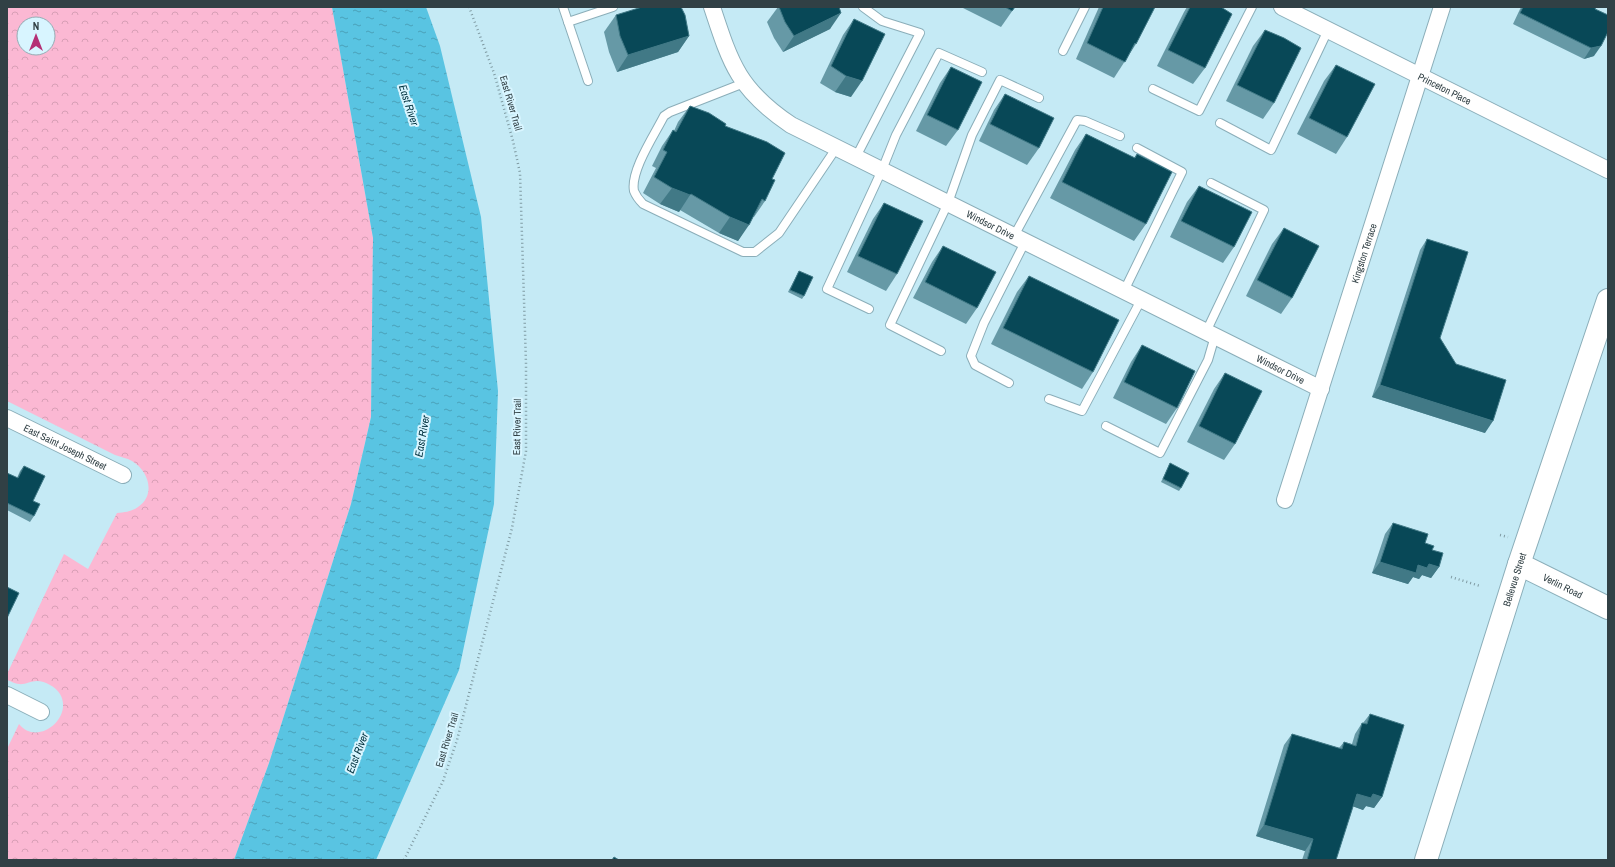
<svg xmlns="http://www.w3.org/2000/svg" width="1615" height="867" font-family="'Archivo Narrow',sans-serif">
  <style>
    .park { fill: url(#park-crowns); fill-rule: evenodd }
    .water { fill: url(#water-ripples) }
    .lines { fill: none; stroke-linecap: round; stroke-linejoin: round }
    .lane-casing { stroke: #8baeb9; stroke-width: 10 }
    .street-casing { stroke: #8baeb9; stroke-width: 18 }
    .secondary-casing { stroke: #8baeb9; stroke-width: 24 }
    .path { stroke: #7f9aa2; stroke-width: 2.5; stroke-dasharray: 1 3; stroke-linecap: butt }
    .lane { stroke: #fff; stroke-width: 8 }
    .street { stroke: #fff; stroke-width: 16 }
    .secondary { stroke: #fff; stroke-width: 22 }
    .wall { fill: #6699a6 }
    .shaded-wall { fill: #417986 }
    .building { fill: #084857; stroke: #417986 }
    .labels { text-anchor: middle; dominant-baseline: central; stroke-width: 4; stroke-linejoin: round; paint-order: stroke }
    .street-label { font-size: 10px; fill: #314045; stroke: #d8f5ff }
    .water-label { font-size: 11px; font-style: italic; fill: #00313e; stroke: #d8f5ff }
  </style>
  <defs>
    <pattern id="park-crowns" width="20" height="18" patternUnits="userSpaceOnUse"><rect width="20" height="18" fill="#fbb8d3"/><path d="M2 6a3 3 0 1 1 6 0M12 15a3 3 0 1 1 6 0" fill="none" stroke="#d89fb6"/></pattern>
    <pattern id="water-ripples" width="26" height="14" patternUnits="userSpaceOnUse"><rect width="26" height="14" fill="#59c4e2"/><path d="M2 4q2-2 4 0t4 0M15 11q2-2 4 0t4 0" fill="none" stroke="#4aa1b9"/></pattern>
  </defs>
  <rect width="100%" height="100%" fill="#c5eaf5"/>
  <path class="park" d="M 7,7 L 332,7 L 373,238 L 371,417 L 351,504 L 269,763 L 234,860 L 7,860 L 7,749 L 19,724 C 37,747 74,718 60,694 C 56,687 45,681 37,681 C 31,681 24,685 19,684 C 15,684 11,681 7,680 L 7,674 L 64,554 L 88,569 L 117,513 C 125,512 131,512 138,507 C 156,495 149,471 132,461 C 127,458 120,457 115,455 L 7,401 ZM 24,24 L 48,24 L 48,48 L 24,48 Z"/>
  <path class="water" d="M 332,7 L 426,7 L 440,46 L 481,217 L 498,391 L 494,504 L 459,670 L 376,860 L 234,860 L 269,763 L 351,504 L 371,417 L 373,238 Z"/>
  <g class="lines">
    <g class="lane-casing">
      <g id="lane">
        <path d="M 563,7 L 588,81"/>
        <path d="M 568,22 L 613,7"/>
        <path d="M 1063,51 L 1085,7"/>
        <path d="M 744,83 L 670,112 L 664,116 C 655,134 630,171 634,191 C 636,196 639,200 643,204 L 743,252 L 755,252 L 779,233 L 837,147"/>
        <path d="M 1153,89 L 1199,111 L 1252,7"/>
        <path d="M 1220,123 L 1271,150 L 1328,30"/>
        <path d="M 856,157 L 920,33 L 882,21 L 863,7"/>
        <path d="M 1014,236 L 1077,120 L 1085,121 L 1120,136"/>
        <path d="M 1124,291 L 1182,172 L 1137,148"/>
        <path d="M 869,309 L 827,289 L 882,170 L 896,135 L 939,53 L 982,72"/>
        <path d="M 1206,332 L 1264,210 L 1211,183"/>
        <path d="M 941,351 L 890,325 L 948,203 L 972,135 L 1000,80 L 1039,98"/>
        <path d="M 1009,383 L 975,365 L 971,356 L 984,323 L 1025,242"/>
        <path d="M 1049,399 L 1082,411 L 1141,300"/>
        <path d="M 1106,426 L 1160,453 L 1208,360 L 1215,336"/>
      </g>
    </g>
    <g class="street-casing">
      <g id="street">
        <path id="s1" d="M 712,7 C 731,65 739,90 791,125 L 1321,389"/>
        <path id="s2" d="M 1282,7 L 1608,170"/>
        <path id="s3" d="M 7,418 L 123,475"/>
        <path id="s4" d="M 1285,500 L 1442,7"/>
        <path d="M 7,695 L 41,712"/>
      </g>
    </g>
    <g class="secondary-casing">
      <g id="secondary">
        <path id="s5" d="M 1519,564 L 1608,608"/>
        <path id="s6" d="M 1426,860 L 1519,564 L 1608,300"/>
      </g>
    </g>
    <g class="path">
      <path d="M 1500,535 L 1508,537"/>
      <path d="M 1451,577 L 1480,586"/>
      <path d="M 404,860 L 443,781 L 457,740 L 512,528 L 526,451 L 526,364 L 520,173 L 513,141 L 494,73 L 469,7"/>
    </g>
    <use href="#lane" class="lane"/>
    <use href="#street" class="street"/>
    <use href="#secondary" class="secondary"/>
  </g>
  <g class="wall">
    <path d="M 778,7 L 839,7 L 830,29 L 783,52 L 774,38 L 767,22 Z"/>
    <path d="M 963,7 L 1015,7 L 1001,27 L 963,8 Z"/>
    <path d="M 1099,7 L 1155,7 L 1136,44 L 1114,78 L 1076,59 Z"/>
    <path d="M 1187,7 L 1221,7 L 1205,68 L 1193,84 L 1157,66 L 1184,12 Z"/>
    <path d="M 1521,7 L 1596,7 L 1595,9 L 1594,56 L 1584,59 L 1513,24 Z"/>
    <path d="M 616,15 L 689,36 L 678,52 L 617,72 L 609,52 L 604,32 Z"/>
    <path d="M 854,19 L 851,97 L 835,92 L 820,83 L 843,35 Z"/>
    <path d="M 1265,30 L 1274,103 L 1263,119 L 1226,101 L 1253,46 Z"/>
    <path d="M 1336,65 L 1347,137 L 1336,154 L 1297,134 L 1324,81 Z"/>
    <path d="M 951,67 L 958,130 L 946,146 L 916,131 L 940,83 Z"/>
    <path d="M 1005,94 L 1039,148 L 1027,165 L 979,141 L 994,110 Z"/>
    <path d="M 690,106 L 725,126 L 772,179 L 765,201 L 754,217 L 753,216 L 738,241 L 719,233 L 680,210 L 679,212 L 660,204 L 643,193 L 656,168 L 652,166 L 662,146 L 673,130 L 674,131 L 678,122 Z"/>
    <path d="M 1086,134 L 1134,158 L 1137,154 L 1146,224 L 1134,241 L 1050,198 L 1075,150 Z"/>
    <path d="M 1199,186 L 1234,247 L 1223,263 L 1170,237 L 1187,202 Z"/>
    <path d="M 884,203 L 897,274 L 886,291 L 847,272 L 873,219 Z"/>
    <path d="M 1284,228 L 1292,298 L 1281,314 L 1246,296 L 1272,244 Z"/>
    <path d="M 1427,239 L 1440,338 L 1485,433 L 1372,397 L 1420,250 Z"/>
    <path d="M 943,246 L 977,308 L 966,324 L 913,298 L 932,262 Z"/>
    <path d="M 799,271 L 804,296 L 802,299 L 788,292 Z"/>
    <path d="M 1029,276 L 1093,372 L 1082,389 L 991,344 L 1017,292 Z"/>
    <path d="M 1142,345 L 1177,408 L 1166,424 L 1113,398 L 1131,362 Z"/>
    <path d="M 1225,373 L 1235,444 L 1224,460 L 1187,442 L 1214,389 Z"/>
    <path d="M 1170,463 L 1181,488 L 1179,491 L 1161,482 Z"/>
    <path d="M 24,466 L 33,501 L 34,516 L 30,522 L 7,510 L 7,473 L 17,478 L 20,471 Z"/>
    <path d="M 1393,523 L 1432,550 L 1439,567 L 1431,578 L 1422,575 L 1419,579 L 1413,577 L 1408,584 L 1372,573 L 1385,534 Z"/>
    <path d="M 1370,714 L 1382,797 L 1374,808 L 1366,806 L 1363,810 L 1353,806 L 1336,860 L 1302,860 L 1305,851 L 1256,836 L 1284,745 L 1292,734 L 1339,748 L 1344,742 L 1352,744 L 1355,734 L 1362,723 L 1363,723 Z"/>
  </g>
  <g class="shaded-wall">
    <path d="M 841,13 L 830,29 L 783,52 L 794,36 Z"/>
    <path d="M 689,36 L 678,52 L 617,72 L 628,55 Z"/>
    <path d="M 1601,46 L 1594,56 L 1584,59 L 1591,48 Z"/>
    <path d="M 846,76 L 862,81 L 851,97 L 835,92 Z"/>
    <path d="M 672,188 L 690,195 L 679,212 L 660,204 Z"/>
    <path d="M 730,217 L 749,225 L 738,241 L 719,233 Z"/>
    <path d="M 1380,385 L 1493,421 L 1485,433 L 1372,397 Z"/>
    <path d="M 1380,562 L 1418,565 L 1429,564 L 1439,567 L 1431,578 L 1422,575 L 1419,579 L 1413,577 L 1408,584 L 1372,573 Z"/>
    <path d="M 1357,794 L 1373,794 L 1382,797 L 1374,808 L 1366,806 L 1363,810 L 1349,805 Z"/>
    <path d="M 1264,825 L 1313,839 L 1305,851 L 1256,836 Z"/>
  </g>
  <g class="building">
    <path d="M 642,7 L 681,7 L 685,15 L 689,36 L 628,55 L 620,36 L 616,15 Z"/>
    <path d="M 779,7 L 839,7 L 841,13 L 794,36 L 785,22 Z"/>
    <path d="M 1005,7 L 1015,7 L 1012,11 Z"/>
    <path d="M 1103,7 L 1155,7 L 1136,44 L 1135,43 L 1125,62 L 1087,43 Z"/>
    <path d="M 1190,7 L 1221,7 L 1232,14 L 1205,68 L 1168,50 Z"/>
    <path d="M 1523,7 L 1596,7 L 1595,9 L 1608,15 L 1608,32 L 1601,46 L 1591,48 L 1520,13 Z"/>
    <path d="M 854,19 L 885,34 L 862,81 L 846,76 L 831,66 Z"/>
    <path d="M 1265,30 L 1284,38 L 1301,48 L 1274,103 L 1237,85 Z"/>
    <path d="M 1336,65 L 1375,84 L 1347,137 L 1309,118 Z"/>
    <path d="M 951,67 L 982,82 L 958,130 L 927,115 Z"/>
    <path d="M 1005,94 L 1054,118 L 1039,148 L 990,124 Z"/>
    <path d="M 690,106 L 709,113 L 726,124 L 725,126 L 767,142 L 785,153 L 772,179 L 775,180 L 765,201 L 762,199 L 749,225 L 730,217 L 691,194 L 690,195 L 672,188 L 654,177 L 667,152 L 663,150 L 673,130 L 676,132 Z"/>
    <path d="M 1086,134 L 1135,158 L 1137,154 L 1172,172 L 1146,224 L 1062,182 Z"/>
    <path d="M 1199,186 L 1252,212 L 1234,247 L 1181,221 Z"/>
    <path d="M 884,203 L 923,221 L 897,274 L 858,256 Z"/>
    <path d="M 1284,228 L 1319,246 L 1292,298 L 1257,280 Z"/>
    <path d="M 1427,239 L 1468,252 L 1440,338 L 1456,364 L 1506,380 L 1493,421 L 1380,385 Z"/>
    <path d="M 943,246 L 996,272 L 977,308 L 925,282 Z"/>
    <path d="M 799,271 L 813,277 L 804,296 L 790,290 Z"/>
    <path d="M 1029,276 L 1119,320 L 1093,372 L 1003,328 Z"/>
    <path d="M 1142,345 L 1195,371 L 1177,408 L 1124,382 Z"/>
    <path d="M 1225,373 L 1262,391 L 1235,444 L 1199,426 Z"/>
    <path d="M 1170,463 L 1189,473 L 1181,488 L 1163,479 Z"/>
    <path d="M 24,466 L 45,476 L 33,501 L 40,504 L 34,516 L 7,503 L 7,473 L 18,478 Z"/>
    <path d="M 1393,523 L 1428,534 L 1425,543 L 1434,546 L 1432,550 L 1443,553 L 1439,567 L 1429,564 L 1427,568 L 1418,565 L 1416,573 L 1380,562 Z"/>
    <path d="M 7,587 L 19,593 L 7,618 Z"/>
    <path d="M 1370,714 L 1404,725 L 1382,797 L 1373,794 L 1371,798 L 1357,794 L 1336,860 L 1307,860 L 1313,839 L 1264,825 L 1292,734 L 1342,749 L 1344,742 L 1356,746 L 1362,723 L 1367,724 Z"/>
    <path d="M 614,857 L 619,860 L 612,860 Z"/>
  </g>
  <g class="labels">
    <g class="street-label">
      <text stroke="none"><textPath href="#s2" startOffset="182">Princeton Place</textPath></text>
      <text transform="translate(511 103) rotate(74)">East River Trail</text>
      <text stroke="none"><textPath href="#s1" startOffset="369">Windsor Drive</textPath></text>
      <text stroke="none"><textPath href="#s4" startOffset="259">Kingston Terrace</textPath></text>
      <text stroke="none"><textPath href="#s1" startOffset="693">Windsor Drive</textPath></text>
      <text transform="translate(517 427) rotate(-89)">East River Trail</text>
      <text stroke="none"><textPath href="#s3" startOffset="65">East Saint Joseph Street</textPath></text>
      <text stroke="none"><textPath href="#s6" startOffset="294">Bellevue Street</textPath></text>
      <text stroke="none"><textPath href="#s5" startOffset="49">Verlin Road</textPath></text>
      <text transform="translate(447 740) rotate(-73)">East River Trail</text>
    </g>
    <g class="water-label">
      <text transform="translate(409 105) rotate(72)">East River</text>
      <text transform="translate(422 436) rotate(-80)">East River</text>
      <text transform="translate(357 753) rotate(-69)">East River</text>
    </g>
  </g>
  <rect width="1615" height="867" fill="none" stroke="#314045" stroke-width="16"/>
  <g transform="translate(36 36)"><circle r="19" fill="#d8f5ff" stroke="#95adb5"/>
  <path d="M0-3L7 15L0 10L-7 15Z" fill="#b42f75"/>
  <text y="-6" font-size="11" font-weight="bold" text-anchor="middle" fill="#314045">N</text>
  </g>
</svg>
